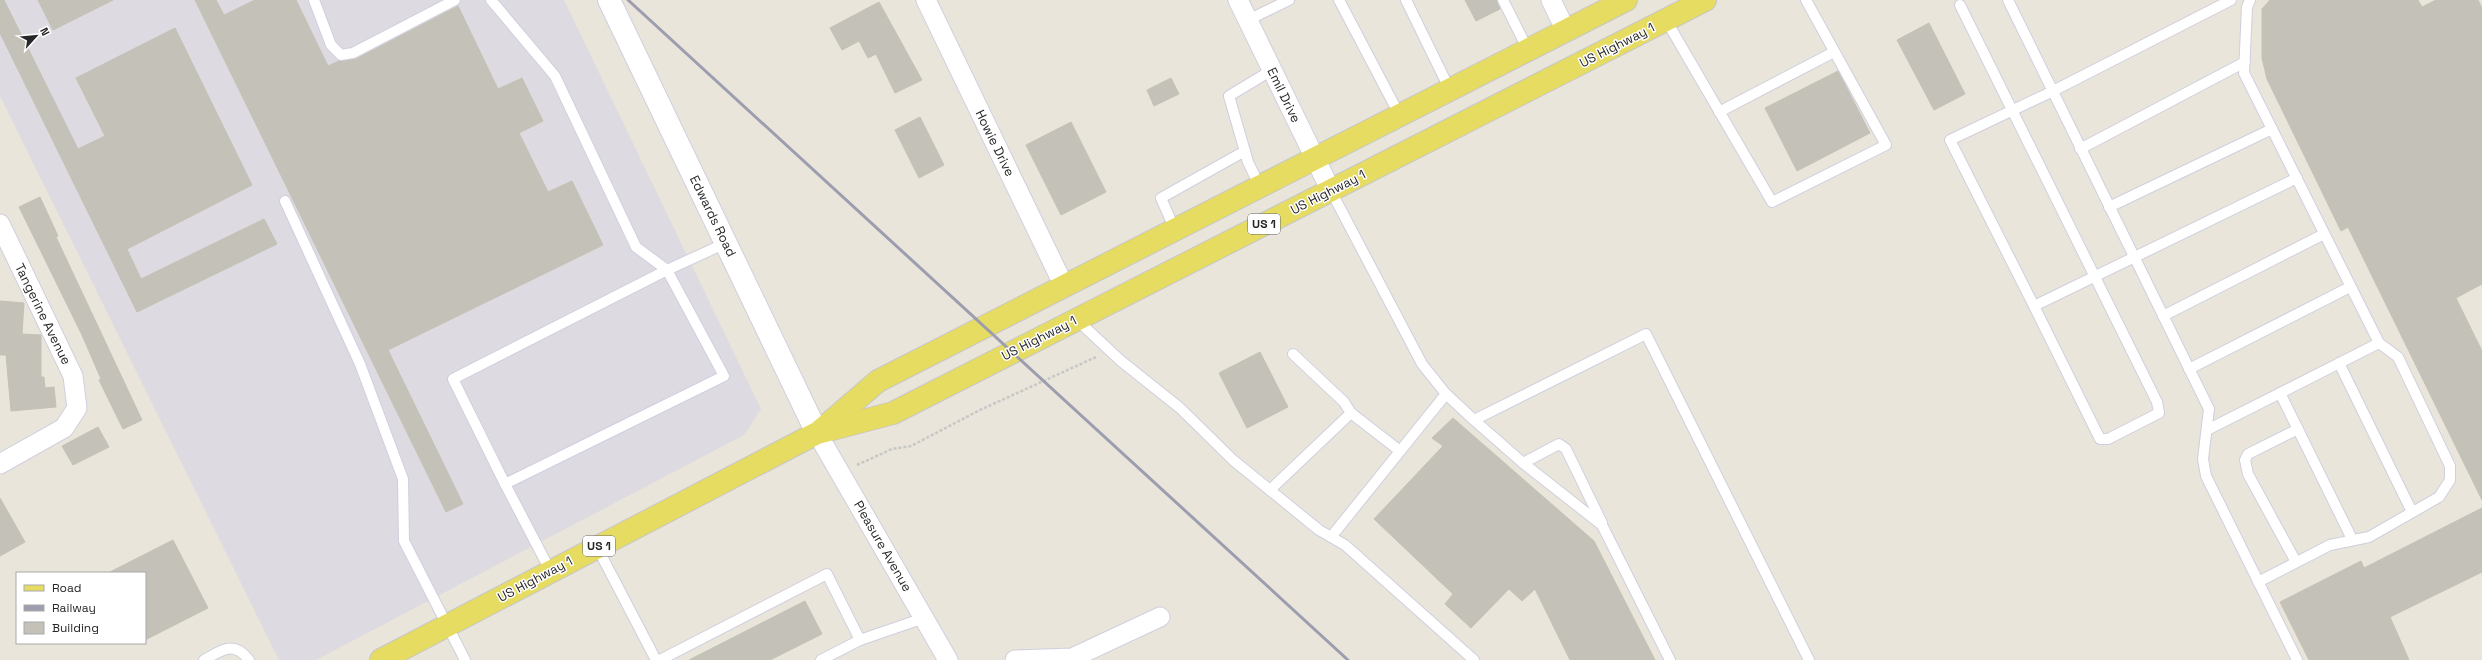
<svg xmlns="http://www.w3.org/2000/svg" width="2482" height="660" font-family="'Space Grotesk',sans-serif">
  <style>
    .industrial { fill: #dddae1 }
    .building { fill: #c4c1b9; stroke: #c4c1b4 }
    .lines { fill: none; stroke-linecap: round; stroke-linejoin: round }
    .service-casing { stroke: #cfcfdf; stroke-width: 12 }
    .minor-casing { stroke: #cfcfdf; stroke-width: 21 }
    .secondary-casing { stroke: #cfcfdf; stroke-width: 24 }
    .primary-casing { stroke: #c7c7c7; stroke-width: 24 }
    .path { stroke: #c7c7c7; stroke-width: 2.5; stroke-dasharray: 3 2; stroke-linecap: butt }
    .service { stroke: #fff; stroke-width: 10 }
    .minor { stroke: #fff; stroke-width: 19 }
    .secondary { stroke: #fff; stroke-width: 22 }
    .primary { stroke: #e6dc62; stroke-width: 22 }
    .rail { stroke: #9d9db0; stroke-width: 3 }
    .labels { text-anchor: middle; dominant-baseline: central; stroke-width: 3; stroke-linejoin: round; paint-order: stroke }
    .shield { fill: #fff; stroke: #686868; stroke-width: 1 }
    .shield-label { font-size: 12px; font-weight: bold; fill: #272727 }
    .street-label { font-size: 13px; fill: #272727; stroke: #fff }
  </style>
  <rect width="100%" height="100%" fill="#e9e5da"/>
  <path class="industrial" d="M 0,0 L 564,0 L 761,409 L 744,435 L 316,660 L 279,660 L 0,96 Z"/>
  <g class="building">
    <path d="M 0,0 L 4,0 L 78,149 L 105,136 L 76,78 L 175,28 L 252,185 L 127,249 L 141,279 L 264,219 L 277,244 L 137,312 L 0,33 Z"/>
    <path d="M 38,0 L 113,0 L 53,30 Z"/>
    <path d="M 195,0 L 216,0 L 224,15 L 255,0 L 296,0 L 328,66 L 339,61 L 356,59 L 458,6 L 498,89 L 522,78 L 543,121 L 519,133 L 548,192 L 572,181 L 603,245 L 388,350 L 463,504 L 446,512 Z"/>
    <path d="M 1465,0 L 1497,0 L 1500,9 L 1476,21 Z"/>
    <path d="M 2270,0 L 2418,0 L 2422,7 L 2436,0 L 2478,0 L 2482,8 L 2482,284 L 2456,298 L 2482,351 L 2482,500 L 2348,227 L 2341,231 L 2267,79 L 2262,58 L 2262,9 Z"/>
    <path d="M 879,2 L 922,80 L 895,93 L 876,54 L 868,58 L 859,41 L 842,50 L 830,28 Z"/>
    <path d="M 1929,23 L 1965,94 L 1934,110 L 1897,40 Z"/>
    <path d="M 1838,71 L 1870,133 L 1797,171 L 1765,108 Z"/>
    <path d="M 1171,78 L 1179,94 L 1154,106 L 1147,90 Z"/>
    <path d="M 920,117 L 944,165 L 919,178 L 895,130 Z"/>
    <path d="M 1071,122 L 1106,192 L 1061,215 L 1026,145 Z"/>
    <path d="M 40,197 L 58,236 L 56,237 L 142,420 L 123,429 L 99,380 L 101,379 L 82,335 L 19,207 Z"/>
    <path d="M 0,301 L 24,303 L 22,334 L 41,335 L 41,377 L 44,377 L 45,388 L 54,387 L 56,407 L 11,411 L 6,355 L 0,355 Z"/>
    <path d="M 1260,352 L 1288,407 L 1247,428 L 1219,373 Z"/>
    <path d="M 1453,418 L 1594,541 L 1655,660 L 1570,660 L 1535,589 L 1522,601 L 1509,589 L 1471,628 L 1445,604 L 1453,594 L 1374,519 L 1443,446 L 1432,438 Z"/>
    <path d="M 98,427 L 109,447 L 73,465 L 62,446 Z"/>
    <path d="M 0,498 L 25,542 L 0,556 Z"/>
    <path d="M 2482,508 L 2482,572 L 2390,617 L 2409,660 L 2309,660 L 2280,602 L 2361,561 L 2364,568 Z"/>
    <path d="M 173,540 L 208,608 L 145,640 L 145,573 L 108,573 Z"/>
    <path d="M 805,601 L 822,634 L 770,660 L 689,660 Z"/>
  </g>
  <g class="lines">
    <g class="service-casing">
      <g id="service">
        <path d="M 314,0 L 331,45 L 341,55 L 353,53 L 455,0"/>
        <path d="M 491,0 L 555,76 L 636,247 L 667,270 L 726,243"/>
        <path d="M 1339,0 L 1400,116"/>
        <path d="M 1406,0 L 1450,90"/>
        <path d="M 1503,0 L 1528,50"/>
        <path d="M 2008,0 L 2209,409 L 2203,459 L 2206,476 L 2297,660"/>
        <path d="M 2231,0 L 2051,92 L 1950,140 L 2034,306 L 2297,178"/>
        <path d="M 2250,0 L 2247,7 L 2244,73 L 2379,343 L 2398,357 L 2450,466 L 2450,480 L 2439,497 L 2369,537 L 2330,545 L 2258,582"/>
        <path d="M 1960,5 L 2157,402 L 2159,413 L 2108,439 L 2100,439 L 2034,306"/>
        <path d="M 1248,20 L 1289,0"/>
        <path d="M 1666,20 L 1772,202 L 1886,145 L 1806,0"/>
        <path d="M 1719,112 L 1834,52"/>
        <path d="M 2080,149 L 2245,62"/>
        <path d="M 1260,187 L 1248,162 L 1229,96 L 1272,70"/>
        <path d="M 1331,191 L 1422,364 L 1446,394 L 1474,420 L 1523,463 L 1602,525 L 1670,660"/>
        <path d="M 285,201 L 360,364 L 403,479 L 404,541 L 465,660"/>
        <path d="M 2109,207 L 2272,129"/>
        <path d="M 1175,230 L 1161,198 L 1245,151"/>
        <path d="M 667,270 L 724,376 L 505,484 L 453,379 Z"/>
        <path d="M 2163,316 L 2324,234"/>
        <path d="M 1076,319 L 1121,361 L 1180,408 L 1233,460 L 1319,530 L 1345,545 L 1474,660"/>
        <path d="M 2339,363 L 2412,512"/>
        <path d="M 2189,369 L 2350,287"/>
        <path d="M 2280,393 L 2352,539"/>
        <path d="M 1351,413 L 1400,451"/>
        <path d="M 1474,420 L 1646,334 L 1809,660"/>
        <path d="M 2207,430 L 2379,343"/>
        <path d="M 1523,463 L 1559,444 L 1566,449 L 1602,523"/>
        <path d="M 505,484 L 551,572"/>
        <path d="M 1270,490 L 1351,413 L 1344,402 L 1293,354"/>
        <path d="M 1331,537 L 1446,394"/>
        <path d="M 597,547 L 656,660"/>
        <path d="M 2296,562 L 2248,474 L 2245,460 L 2248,454 L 2298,429"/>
        <path d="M 204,660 C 222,650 234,640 249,660"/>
        <path d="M 660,660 L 827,574 L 860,640"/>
        <path d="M 821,660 L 860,640 L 924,618"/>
      </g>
    </g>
    <g class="minor-casing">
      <g id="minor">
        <path d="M 926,0 L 1064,286"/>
        <path d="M 1238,0 L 1331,191"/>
        <path d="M 1551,0 L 1566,31"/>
        <path d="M 0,224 L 73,376 L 77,408 L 64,428 L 0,464"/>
        <path d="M 817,433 L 948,660"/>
        <path d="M 1015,660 L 1072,658 L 1160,617"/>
      </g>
    </g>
    <g class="secondary-casing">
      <path id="secondary" d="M 609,0 L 817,433"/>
    </g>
    <g class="primary-casing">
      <g id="primary">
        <path d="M 821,430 L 878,381 L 1626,0"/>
        <path d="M 381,660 L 817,433 L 893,413 L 1705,0"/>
      </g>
    </g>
    <path class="path" d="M 857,465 L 892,449 L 911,446 L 980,410 L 1096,357"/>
    <use href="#service" class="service"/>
    <use href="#minor" class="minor"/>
    <use href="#secondary" class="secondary"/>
    <use href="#primary" class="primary"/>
    <path class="rail" d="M 628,0 L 1348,660"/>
  </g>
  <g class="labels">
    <g class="shield">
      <rect x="1248" y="214" width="32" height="20" rx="3"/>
      <rect x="583" y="536" width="32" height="20" rx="3"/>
    </g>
    <g class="shield-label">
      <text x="1264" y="224">US 1</text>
      <text x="599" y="546">US 1</text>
    </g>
    <g class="street-label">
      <text transform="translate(1617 45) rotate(-27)">US Highway 1</text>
      <text transform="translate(1284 95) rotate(64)">Emil Drive</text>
      <text transform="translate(995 143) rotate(64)">Howie Drive</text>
      <text transform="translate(1328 192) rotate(-27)">US Highway 1</text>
      <text transform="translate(713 216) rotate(64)">Edwards Road</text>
      <text transform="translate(43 314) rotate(64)">Tangerine Avenue</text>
      <text transform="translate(1039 338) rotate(-27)">US Highway 1</text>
      <text transform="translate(883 546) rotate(60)">Pleasure Avenue</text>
      <text transform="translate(535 579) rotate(-28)">US Highway 1</text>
    </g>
  </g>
  <rect x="16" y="572" width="130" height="72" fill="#ffffff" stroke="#a9a9a9"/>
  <rect x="24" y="585" width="20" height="6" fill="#e6dc62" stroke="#a9a9a9"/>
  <text x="52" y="592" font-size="12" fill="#272727">Road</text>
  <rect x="24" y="605" width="20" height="6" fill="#9d9db0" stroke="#a9a9a9"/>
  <text x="52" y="612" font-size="12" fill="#272727">Railway</text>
  <rect x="24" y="622" width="20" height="12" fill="#c4c1b9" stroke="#a9a9a9"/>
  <text x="52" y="632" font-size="12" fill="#272727">Building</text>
  <g transform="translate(36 36) rotate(63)" stroke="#ffffff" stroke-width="3" paint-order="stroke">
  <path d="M0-3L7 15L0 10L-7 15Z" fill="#272727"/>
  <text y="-6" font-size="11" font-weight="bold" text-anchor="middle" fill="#272727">N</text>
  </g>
</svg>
